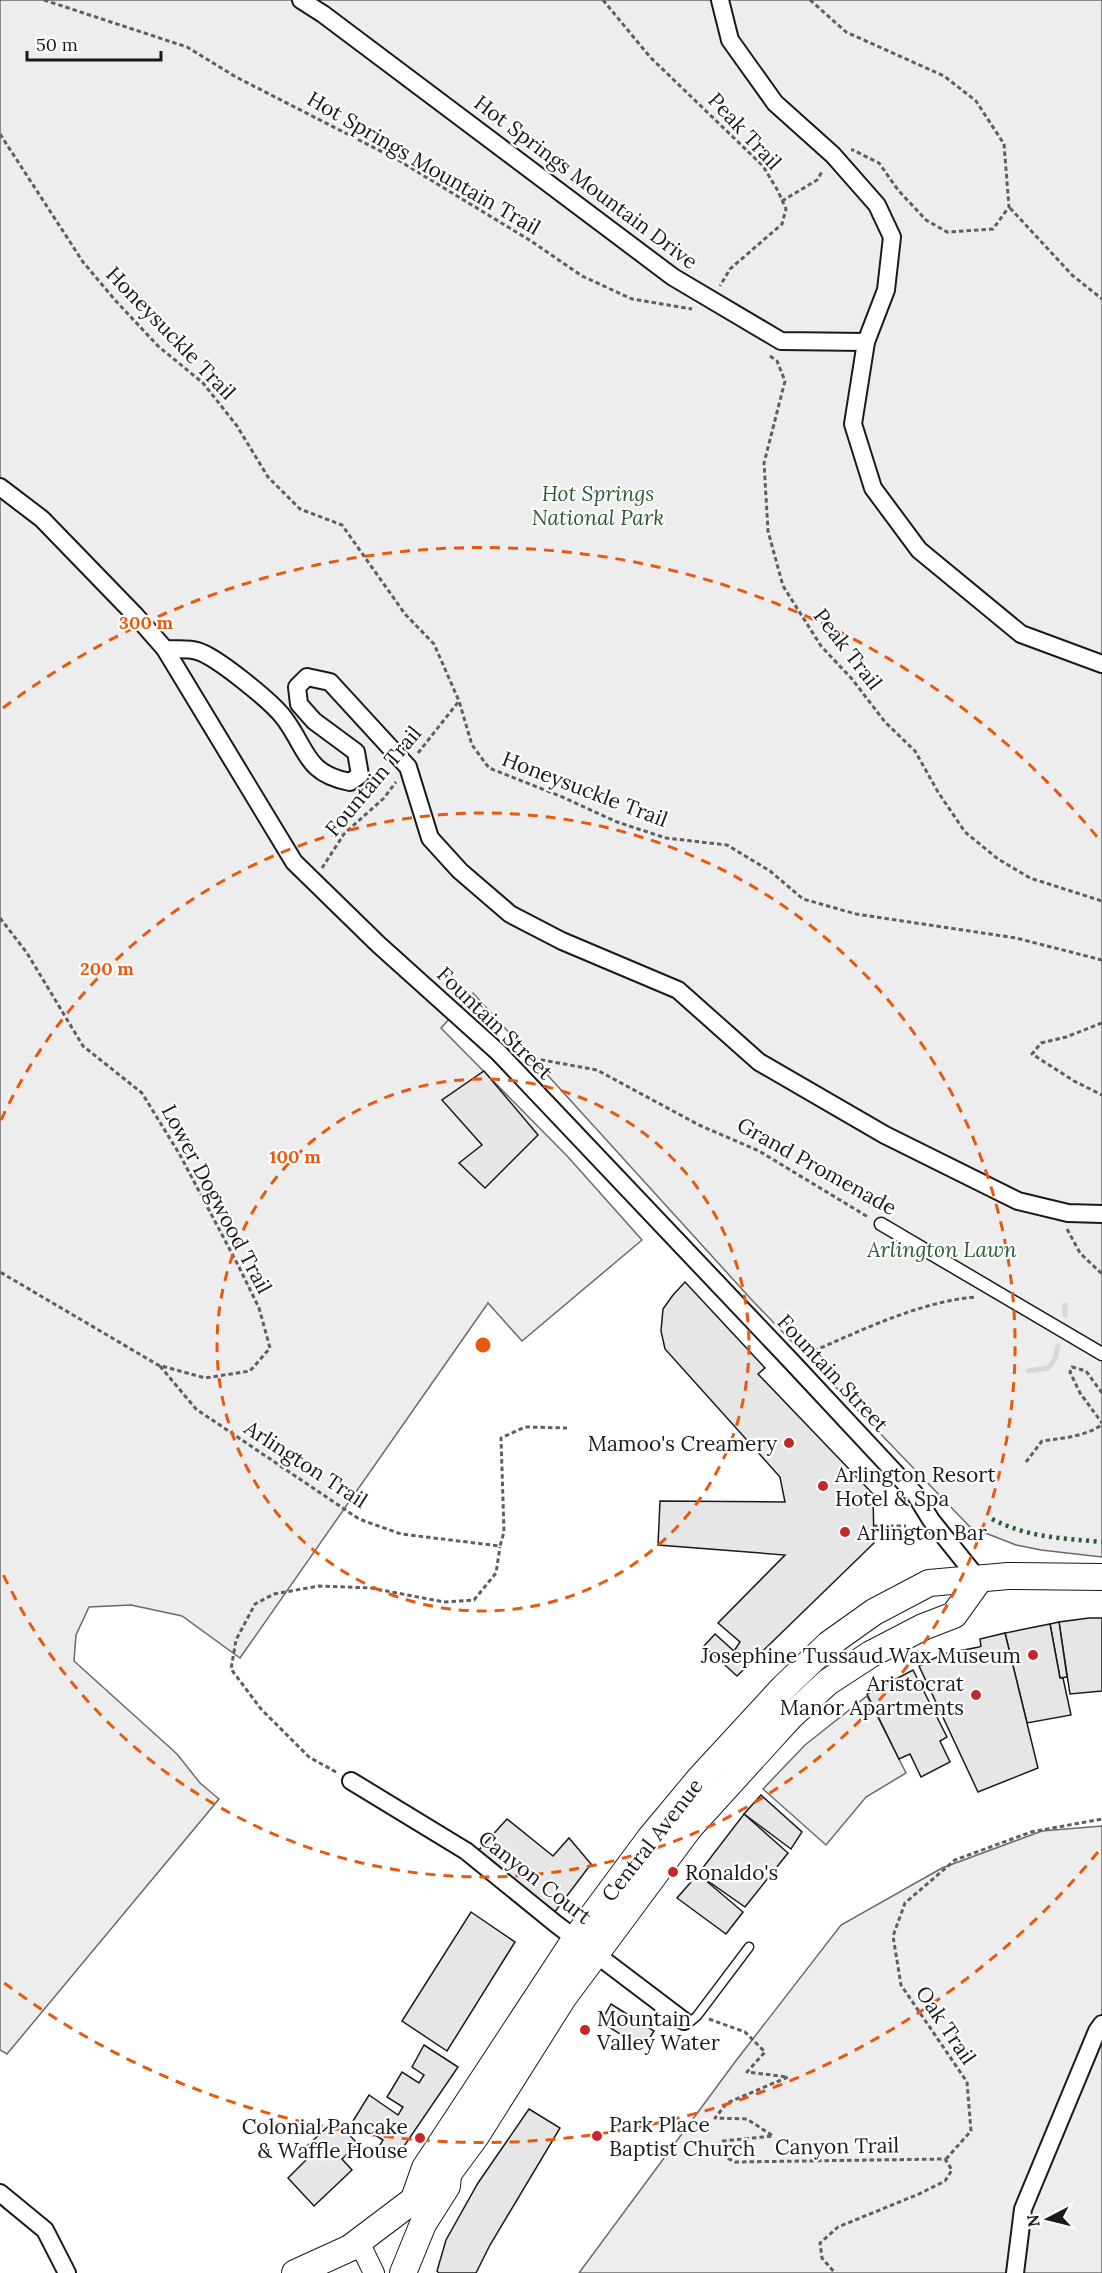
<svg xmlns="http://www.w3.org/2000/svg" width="1102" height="2273" font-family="Lora,serif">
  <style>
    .built { fill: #ededed; stroke: #6a6a6a; stroke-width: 1.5 }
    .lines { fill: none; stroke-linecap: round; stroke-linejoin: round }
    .stream { stroke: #d7d7d7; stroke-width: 5 }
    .building { fill: #e6e6e6; stroke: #1a1a1a; stroke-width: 1.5 }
    .service-casing { stroke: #1a1a1a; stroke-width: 11 }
    .pedestrian-casing { stroke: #1a1a1a; stroke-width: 15 }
    .minor-casing { stroke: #1a1a1a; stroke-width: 20 }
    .tertiary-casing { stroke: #1a1a1a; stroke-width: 22 }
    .primary-casing { stroke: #1a1a1a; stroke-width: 28 }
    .path { stroke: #5f5f5f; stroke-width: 3; stroke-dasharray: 4.5 3; stroke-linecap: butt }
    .service { stroke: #fff; stroke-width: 8 }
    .pedestrian { stroke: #fff; stroke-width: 12 }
    .minor { stroke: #fff; stroke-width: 16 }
    .tertiary { stroke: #fff; stroke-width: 20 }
    .primary { stroke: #fff; stroke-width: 26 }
    .hedge { stroke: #2b5a34; stroke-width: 4.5; stroke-dasharray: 3 4.5; stroke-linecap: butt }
    .ring { fill: none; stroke: #e8590c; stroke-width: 3; stroke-dasharray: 10 8 }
    .poi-dot { fill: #c62828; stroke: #fff; stroke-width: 2 }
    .labels { text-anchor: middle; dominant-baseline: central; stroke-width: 4.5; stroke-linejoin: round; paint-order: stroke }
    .street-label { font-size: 21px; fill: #1a1a1a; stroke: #fff }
    .park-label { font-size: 21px; font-style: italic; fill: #2b5a34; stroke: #fff }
    .poi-label { font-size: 21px; fill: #1a1a1a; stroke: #fff; text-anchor: start }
    .centre { fill: #e8590c; stroke: #fff; stroke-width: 3 }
    .ring-label { font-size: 18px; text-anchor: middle; font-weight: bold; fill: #e8590c; stroke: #fff; stroke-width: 4.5; stroke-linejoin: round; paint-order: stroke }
  </style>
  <rect width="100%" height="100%" fill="#fff"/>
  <g class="built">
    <path d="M 0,0 L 1102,0 L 1102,1557 L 1041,1550 L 1016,1545 L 970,1527 L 750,1298 L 473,993 L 441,1028 L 568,1157 L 642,1240 L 522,1341 L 488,1303 L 240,1658 L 182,1616 L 131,1605 L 89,1607 L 76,1635 L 74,1661 L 177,1754 L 200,1783 L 219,1799 L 7,2054 L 0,2050 Z"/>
    <path d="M 867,1696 L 906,1773 L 866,1797 L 826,1845 L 763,1789 L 805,1745 Z"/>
    <path d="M 1102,1826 L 1102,2273 L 579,2273 L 735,2062 L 841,1925 L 942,1868 L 1042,1831 Z"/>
  </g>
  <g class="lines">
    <g class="stream">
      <path d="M 1065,1305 L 1065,1315"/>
      <path d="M 1028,1371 L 1048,1368 L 1055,1359 L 1058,1346"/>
    </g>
  </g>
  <g class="building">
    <path d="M 484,1071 L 538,1135 L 485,1188 L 459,1163 L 482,1145 L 442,1100 Z"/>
    <path d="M 685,1282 L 765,1368 L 758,1374 L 873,1494 L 874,1543 L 737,1676 L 704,1646 L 715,1634 L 734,1651 L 740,1642 L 718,1623 L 785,1555 L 658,1545 L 660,1501 L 785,1502 L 780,1477 L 665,1349 L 661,1331 L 663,1309 L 673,1295 Z"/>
    <path d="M 1089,1618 L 1102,1618 L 1102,1691 L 1070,1694 L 1059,1622 Z"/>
    <path d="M 1059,1622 L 1067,1677 L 1060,1678 L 1050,1624 Z"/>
    <path d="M 1050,1624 L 1060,1678 L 1063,1678 L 1071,1715 L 1027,1723 L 1005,1633 Z"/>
    <path d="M 1005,1633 L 1038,1768 L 978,1792 L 919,1666 L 943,1654 L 979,1647 L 981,1646 L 980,1639 Z"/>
    <path d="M 913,1670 L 947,1737 L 940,1741 L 950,1762 L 921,1777 L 910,1754 L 899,1759 L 867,1694 Z"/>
    <path d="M 761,1795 L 802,1832 L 791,1849 L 744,1814 Z"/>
    <path d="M 744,1814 L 788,1853 L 745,1907 L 698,1874 Z"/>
    <path d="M 507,1819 L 553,1856 L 569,1838 L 591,1864 L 554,1913 L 478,1851 Z"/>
    <path d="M 698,1874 L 743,1912 L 726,1934 L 677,1898 Z"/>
    <path d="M 471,1912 L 515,1942 L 447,2051 L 402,2021 Z"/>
    <path d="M 611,2004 L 654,2031 L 646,2044 L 640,2039 L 636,2044 L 601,2022 Z"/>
    <path d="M 424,2045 L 458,2067 L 396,2158 L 380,2145 L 383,2140 L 353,2121 L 369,2095 L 398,2115 L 403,2107 L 387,2097 L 402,2072 L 419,2083 L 424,2075 L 412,2067 Z"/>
    <path d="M 529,2109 L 560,2128 L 490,2245 L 476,2273 L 439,2273 L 437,2271 L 446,2240 L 478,2183 Z"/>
    <path d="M 335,2120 L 358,2144 L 342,2159 L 352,2170 L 314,2206 L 288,2178 L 313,2153 L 307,2146 Z"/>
  </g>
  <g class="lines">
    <g class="service-casing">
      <path id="service" d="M 684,2021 L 691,2021 L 697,2016 L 749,1947"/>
    </g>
    <g class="pedestrian-casing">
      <path id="pedestrian" d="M 881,1224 L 1102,1354"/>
    </g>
    <g class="minor-casing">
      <g id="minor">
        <path d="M 301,0 L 323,14 L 673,277 L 781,341 L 866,342"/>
        <path d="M 720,0 L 730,40 L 775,103 L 833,155 L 877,205 L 892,237 L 886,290 L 866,342 L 853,424 L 873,488 L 919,550 L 1021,634 L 1102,664"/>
        <path d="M 0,487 L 42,519 L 136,616 L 165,649 L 294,862 L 378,944 L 498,1052 L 791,1361 L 915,1494 L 931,1520 L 979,1580"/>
        <path d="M 165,649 C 175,650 188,648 197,651 C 216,656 272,702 284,718 C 307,748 305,774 350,782 L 360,775 L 356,752 L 314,721 L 299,704 L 297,687 L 307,677 L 330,682 L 408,767 L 430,838 L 460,871 L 510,914 L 562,941 L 678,990 L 759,1062 L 885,1135 L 1018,1201 L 1068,1213 L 1102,1214"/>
        <path d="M 351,1781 L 466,1851 L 556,1924 L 684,2021"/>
        <path d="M 0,2193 L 45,2230 L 67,2273"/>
        <path d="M 1015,2273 L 1023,2209 L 1097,2031 L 1102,2024"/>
      </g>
    </g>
    <g class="tertiary-casing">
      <path id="tertiary" d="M 359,2242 L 374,2273"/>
    </g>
    <g class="primary-casing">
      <g id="primary">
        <path d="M 414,2199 L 425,2168 L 576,1938 L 650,1838 L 700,1778 L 783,1688 L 829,1644 L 874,1612 L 929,1583 L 1008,1576 L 1102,1577"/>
        <path d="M 295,2273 L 350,2248 L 448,2174 L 476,2136 L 563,1998 L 690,1827 L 790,1717 L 828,1682 L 871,1654 L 923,1627 L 954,1615 L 979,1580"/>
        <path d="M 403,2273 L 423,2224 L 447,2186 L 448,2176"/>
      </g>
    </g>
    <g class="path">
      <path d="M 44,0 L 187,47 L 236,77 L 398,160 L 531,241 L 582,276 L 632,299 L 692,309"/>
      <path d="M 603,0 L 650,57 L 763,166 L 778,191 L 786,209 L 782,224 L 730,269 L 720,286"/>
      <path d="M 810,0 L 846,32 L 944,76 L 976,101 L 1004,144 L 1009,207 L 993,229 L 947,232 L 926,220 L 898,190 L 879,163 L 853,150 L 851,150"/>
      <path d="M 0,134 L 83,262 L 115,300 L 158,346 L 203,383 L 237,426 L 268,477 L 300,509 L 342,525 L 405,614 L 434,644 L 459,701 L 472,745 L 489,768 L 560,796 L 617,822 L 666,838 L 727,845 L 770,871 L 803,899 L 856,914 L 1016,938 L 1102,960"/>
      <path d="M 782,201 L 817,180 L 823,170"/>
      <path d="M 1010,208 L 1072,275 L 1102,299"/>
      <path d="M 770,356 L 777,361 L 785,381 L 764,463 L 768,531 L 783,586 L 821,646 L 852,679 L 885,722 L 915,751 L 938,792 L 965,832 L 998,859 L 1030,878 L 1102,901"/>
      <path d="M 418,753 L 459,701"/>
      <path d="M 322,868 L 344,834 L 384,798 L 396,782"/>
      <path d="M 0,918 L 27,953 L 83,1046 L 142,1093 L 180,1155 L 239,1267 L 259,1308 L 270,1348 L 250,1371 L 205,1378 L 158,1365 L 0,1272"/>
      <path d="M 1102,1023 L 1066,1037 L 1041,1043 L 1032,1054 L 1074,1081 L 1102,1095"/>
      <path d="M 526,1057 L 597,1070 L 699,1125 L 759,1151 L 868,1217"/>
      <path d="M 1067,1229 L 1080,1253 L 1102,1274"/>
      <path d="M 807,1354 C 857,1332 921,1301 976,1297"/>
      <path d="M 160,1366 L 196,1409 L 359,1519 L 401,1534 L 500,1546 L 504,1532 L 501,1438 L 525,1427 L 567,1428"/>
      <path d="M 1102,1393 L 1086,1371 L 1072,1367 L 1070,1372 L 1080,1393 L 1102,1423"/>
      <path d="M 1026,1462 L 1042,1441 C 1063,1438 1083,1437 1102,1425"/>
      <path d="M 874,1526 L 906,1526"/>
      <path d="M 336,1772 L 309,1757 L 261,1709 L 231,1669 L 236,1640 L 255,1604 L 274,1594 L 319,1586 L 371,1588 L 444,1602 L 474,1600 L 496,1573 L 500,1547"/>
      <path d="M 709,2019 L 745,2032 L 765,2052 L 747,2072 L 788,2077 L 727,2103 L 715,2118 L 747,2119 L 773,2136 L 723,2141 L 711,2150 L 735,2162 L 945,2159 L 952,2170 L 945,2181 L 919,2194 L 838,2227 L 820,2243 L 822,2258 L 835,2273"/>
      <path d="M 946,2159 L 971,2131 L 967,2082 L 901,1985 L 893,1936 L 905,1903 L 955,1860 L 1031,1832 L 1102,1819"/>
    </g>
    <use href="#service" class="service"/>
    <use href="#pedestrian" class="pedestrian"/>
    <use href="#minor" class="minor"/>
    <use href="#tertiary" class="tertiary"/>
    <use href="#primary" class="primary"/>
    <path class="hedge" d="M 992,1519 C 1029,1538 1061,1538 1102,1542"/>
  </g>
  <g class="ring">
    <circle cx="483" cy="1345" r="266"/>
    <path d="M1 1120A532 532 0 1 1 1 1570"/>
    <path d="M1098 1852A797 797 0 0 1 3 1982M3 708A797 797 0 0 1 1098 838"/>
  </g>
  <g class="poi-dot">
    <circle cx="789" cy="1443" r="6"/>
    <circle cx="823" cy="1486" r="6"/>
    <circle cx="845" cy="1532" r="6"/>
    <circle cx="1033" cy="1655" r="6"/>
    <circle cx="976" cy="1695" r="6"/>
    <circle cx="673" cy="1872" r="6"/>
    <circle cx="585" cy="2030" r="6"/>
    <circle cx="597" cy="2136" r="6"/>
    <circle cx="420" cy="2138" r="6"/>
  </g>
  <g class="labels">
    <g class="street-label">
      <text transform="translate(745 131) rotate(47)">Peak Trail</text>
      <text transform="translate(424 163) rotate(30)">Hot Springs Mountain Trail</text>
      <text transform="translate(586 182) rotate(37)">Hot Springs Mountain Drive</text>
      <text transform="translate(171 333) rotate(46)">Honeysuckle Trail</text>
      <text transform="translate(848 649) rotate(52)">Peak Trail</text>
      <text transform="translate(373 781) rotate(-50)">Fountain Trail</text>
      <text transform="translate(585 789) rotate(21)">Honeysuckle Trail</text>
      <text transform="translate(495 1023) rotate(44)">Fountain Street</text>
      <text transform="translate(817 1166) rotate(29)">Grand Promenade</text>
      <text transform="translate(217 1199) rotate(62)">Lower Dogwood Trail</text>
      <text transform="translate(833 1373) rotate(47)">Fountain Street</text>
      <text transform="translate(306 1464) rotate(33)">Arlington Trail</text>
      <text transform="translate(652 1840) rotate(-52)">Central Avenue</text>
      <text transform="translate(535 1877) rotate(38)">Canyon Court</text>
      <text transform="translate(946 2025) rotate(56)">Oak Trail</text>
      <text transform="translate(837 2146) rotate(-1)">Canyon Trail</text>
    </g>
    <g class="park-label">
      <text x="598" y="493">Hot Springs<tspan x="598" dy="24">National Park</tspan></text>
      <text x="942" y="1249">Arlington Lawn</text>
    </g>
    <g class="poi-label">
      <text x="777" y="1443" text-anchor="end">Mamoo's Creamery</text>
      <text x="835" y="1474">Arlington Resort<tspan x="835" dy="24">Hotel &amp; Spa</tspan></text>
      <text x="857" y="1532">Arlington Bar</text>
      <text x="1021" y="1655" text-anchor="end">Josephine Tussaud Wax Museum</text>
      <text x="964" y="1683" text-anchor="end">Aristocrat<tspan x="964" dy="24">Manor Apartments</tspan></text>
      <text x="685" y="1872">Ronaldo's</text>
      <text x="597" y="2018">Mountain<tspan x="597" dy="24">Valley Water</tspan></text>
      <text x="609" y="2124">Park Place<tspan x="609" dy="24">Baptist Church</tspan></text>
      <text x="408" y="2126" text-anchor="end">Colonial Pancake<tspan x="408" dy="24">&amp; Waffle House</tspan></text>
    </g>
  </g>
  <circle cx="483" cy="1345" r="9" class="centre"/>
  <g class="ring-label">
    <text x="146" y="629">300 m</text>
    <text x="107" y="975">200 m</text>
    <text x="295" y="1163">100 m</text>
  </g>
  <g transform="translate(1048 2219) rotate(263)" stroke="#ffffff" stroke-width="4.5" paint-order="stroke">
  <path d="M0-4.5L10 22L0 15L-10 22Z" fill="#1a1a1a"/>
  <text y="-9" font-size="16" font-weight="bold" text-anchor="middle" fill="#1a1a1a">N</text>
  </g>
  <path d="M27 51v9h134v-9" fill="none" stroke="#1a1a1a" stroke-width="3"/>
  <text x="36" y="51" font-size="18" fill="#1a1a1a" stroke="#ffffff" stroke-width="4.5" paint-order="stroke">50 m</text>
</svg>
